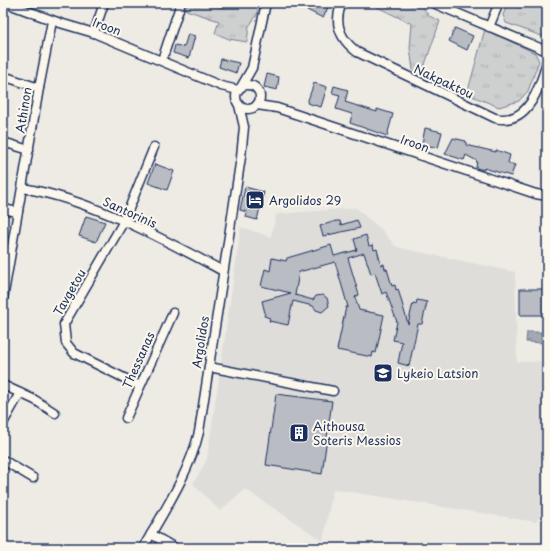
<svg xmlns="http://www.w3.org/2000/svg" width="550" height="551" font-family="'Playpen Sans',sans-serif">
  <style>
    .built { fill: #deddda }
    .grass { fill: url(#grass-tufts); stroke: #747f96 }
    .water { fill: url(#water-ripples); stroke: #6d7892 }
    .building { fill: #b9bcc3; stroke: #1b2f5e }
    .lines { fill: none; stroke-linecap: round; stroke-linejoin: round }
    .minor-casing { stroke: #1b2f5e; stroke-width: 11 }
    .minor { stroke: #fbf7ec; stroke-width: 8 }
    .labels { text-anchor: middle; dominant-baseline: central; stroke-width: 4; stroke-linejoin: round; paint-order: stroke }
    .street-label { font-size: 12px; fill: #1b2f5e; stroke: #fbf7ec }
    .poi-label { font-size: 12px; fill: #1b2f5e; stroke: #fbf7ec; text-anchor: start }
  </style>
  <defs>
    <pattern id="grass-tufts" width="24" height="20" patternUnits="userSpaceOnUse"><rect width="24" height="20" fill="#cecfcf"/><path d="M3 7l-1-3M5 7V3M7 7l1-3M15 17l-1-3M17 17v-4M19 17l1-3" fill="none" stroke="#b0b2b4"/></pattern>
    <pattern id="water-ripples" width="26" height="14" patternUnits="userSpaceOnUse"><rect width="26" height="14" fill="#a3a8b4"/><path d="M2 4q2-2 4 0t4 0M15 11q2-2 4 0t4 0" fill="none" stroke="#848996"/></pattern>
  </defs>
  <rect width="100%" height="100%" fill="#eeebe4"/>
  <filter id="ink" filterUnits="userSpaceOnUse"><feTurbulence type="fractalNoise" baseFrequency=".025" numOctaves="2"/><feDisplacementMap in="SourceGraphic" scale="8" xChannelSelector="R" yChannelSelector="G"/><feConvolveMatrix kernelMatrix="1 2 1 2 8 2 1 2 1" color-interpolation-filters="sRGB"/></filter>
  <g filter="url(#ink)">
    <path class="built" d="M 356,208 L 381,229 L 396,247 L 515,272 L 517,362 L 547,361 L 547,504 L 536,522 L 333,489 L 323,541 L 245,489 L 220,511 L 193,484 L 207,459 L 241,227 L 271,237 L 276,214 Z"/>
    <g class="grass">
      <path d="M 188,3 L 206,3 L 223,8 L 225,3 L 259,3 L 257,15 L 249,26 L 247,42 L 229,39 L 215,33 L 219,21 L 186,10 Z"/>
      <path d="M 369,3 L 418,3 L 421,5 L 429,16 L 440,21 L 422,73 L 413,70 L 410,48 L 412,24 Z"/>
      <path d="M 527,3 L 547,3 L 547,38 L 506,23 L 503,15 L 507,5 L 520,8 Z"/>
      <path d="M 485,29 L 535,53 L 539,61 L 528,91 L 519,101 L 499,107 L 467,94 Z"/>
    </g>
    <path class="water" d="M 527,332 L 546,332 L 546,343 L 526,342 Z"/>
    <g class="building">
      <path d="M 305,3 L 330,3 L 323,18 L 303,8 Z"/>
      <path d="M 455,28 L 473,36 L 467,50 L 449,41 Z"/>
      <path d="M 188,34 L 195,36 L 189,58 L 173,53 L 175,45 L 184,47 Z"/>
      <path d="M 221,59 L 239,63 L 236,73 L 219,67 Z"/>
      <path d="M 267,74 L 279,77 L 277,90 L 264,87 Z"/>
      <path d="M 314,83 L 327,87 L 321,107 L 307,103 Z"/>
      <path d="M 334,86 L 348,90 L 345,102 L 377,112 L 377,109 L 393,114 L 387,136 L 350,123 L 352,114 L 336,109 L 340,95 L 332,93 Z"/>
      <path d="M 425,128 L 442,132 L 438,148 L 422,144 Z"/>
      <path d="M 453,138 L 466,141 L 466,145 L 496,152 L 496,150 L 510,155 L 508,163 L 515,165 L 511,176 L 484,168 L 484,170 L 476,168 L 477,161 L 466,155 L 464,160 L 445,154 Z"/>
      <path d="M 155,164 L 174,171 L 167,190 L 148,183 Z"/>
      <path d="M 245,187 L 264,192 L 257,220 L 246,217 L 247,212 L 240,210 Z"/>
      <path d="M 86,216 L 105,222 L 96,242 L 79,236 Z"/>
      <path d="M 357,220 L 360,228 L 323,236 L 320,226 L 336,221 L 340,221 L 341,225 Z"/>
      <path d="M 366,235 L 369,246 L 373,245 L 374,250 L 377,249 L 381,265 L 384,264 L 385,269 L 387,269 L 392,286 L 395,285 L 396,290 L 398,289 L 408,324 L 413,303 L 416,304 L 417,300 L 427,302 L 422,324 L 418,324 L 409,366 L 398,363 L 402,342 L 393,340 L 397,322 L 386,292 L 382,294 L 375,273 L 371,274 L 364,253 L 348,258 L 359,295 L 355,297 L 359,310 L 384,315 L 376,353 L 373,352 L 372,357 L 337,350 L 346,307 L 348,307 L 335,262 L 299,272 L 295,295 L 313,300 L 316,296 L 323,295 L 327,298 L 329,306 L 322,312 L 316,310 L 313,306 L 293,301 L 288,325 L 269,321 L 270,318 L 264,316 L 265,313 L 262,301 L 291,293 L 261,286 L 265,269 L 270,271 L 272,258 L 286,261 L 287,258 L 331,245 L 334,256 L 357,250 L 354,239 Z"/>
      <rect x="520" y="289" width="27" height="26"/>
      <path d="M 276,394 L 332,401 L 322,474 L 266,465 Z"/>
    </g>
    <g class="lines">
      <g class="minor-casing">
        <g id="minor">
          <path d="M 6,3 L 60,23 L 94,33 L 221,86 L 238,90"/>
          <path d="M 342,3 C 333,23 340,39 357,52 L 495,118 C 528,126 540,87 547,62"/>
          <path d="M 433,3 L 547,51"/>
          <path d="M 489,27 L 499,3"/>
          <path d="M 94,33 L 104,3"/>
          <path d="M 162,60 L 181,3"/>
          <path d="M 3,76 L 39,88"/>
          <circle cx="248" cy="97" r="12"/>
          <path d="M 241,87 L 252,68 L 266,3"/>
          <path d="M 257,105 L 277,108 L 536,194 L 547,196"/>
          <path d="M 3,142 L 29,150"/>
          <path d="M 23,188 C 94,201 159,237 223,271"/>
          <path d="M 3,209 L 18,212"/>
          <path d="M 3,299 L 39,88 L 52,21"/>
          <path d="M 209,367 L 333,391"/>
          <path d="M 3,385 L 35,400 L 55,413"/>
          <path d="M 140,386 L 74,353 L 66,343 L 64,324 L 124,221 L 154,147"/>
          <path d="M 126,418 L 173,313"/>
          <path d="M 3,423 L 20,393"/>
          <path d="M 3,460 L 33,478"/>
          <path d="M 151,534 L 175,548"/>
          <path d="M 143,548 C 164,511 189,474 199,432 L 241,157 L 244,127 L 239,105"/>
        </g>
      </g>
      <use href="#minor" class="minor"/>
    </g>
  </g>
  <defs>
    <g id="hotel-square" transform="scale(1)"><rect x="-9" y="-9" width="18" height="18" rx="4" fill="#1b2f5e" stroke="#fbf7ec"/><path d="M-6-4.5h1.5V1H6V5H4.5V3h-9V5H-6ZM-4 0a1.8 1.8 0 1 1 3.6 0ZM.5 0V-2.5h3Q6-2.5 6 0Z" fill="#fff"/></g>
    <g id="school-square" transform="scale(1)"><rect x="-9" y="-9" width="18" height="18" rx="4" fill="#1b2f5e" stroke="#fbf7ec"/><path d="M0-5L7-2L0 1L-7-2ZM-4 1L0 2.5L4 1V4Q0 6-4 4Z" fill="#fff"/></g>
    <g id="building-square" transform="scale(1)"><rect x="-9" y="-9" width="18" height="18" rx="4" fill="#1b2f5e" stroke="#fbf7ec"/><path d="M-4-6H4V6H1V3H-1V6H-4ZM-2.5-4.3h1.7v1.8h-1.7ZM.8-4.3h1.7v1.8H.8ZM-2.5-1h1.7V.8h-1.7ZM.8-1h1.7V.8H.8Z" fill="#fff"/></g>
  </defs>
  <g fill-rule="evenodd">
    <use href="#hotel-square" x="255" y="200"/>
    <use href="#school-square" x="383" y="373"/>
    <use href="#building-square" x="299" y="433"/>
  </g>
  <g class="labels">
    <g class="street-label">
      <text transform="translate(107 26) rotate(20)">Iroon</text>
      <text transform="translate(444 81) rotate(25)">Nakpaktou</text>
      <text transform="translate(23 110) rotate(-81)">Athinon</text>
      <text transform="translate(415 143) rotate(19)">Iroon</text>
      <text transform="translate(130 212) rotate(24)">Santorinis</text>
      <text transform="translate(69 292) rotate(-60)">Tavgetou</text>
      <text transform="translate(200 342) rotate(-81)">Argolidos</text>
      <text transform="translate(138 360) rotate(-66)">Thessanas</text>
    </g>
    <g class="poi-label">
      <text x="269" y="200">Argolidos 29</text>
      <text x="397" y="373">Lykeio Latsion</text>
      <text x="313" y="426">Aithousa<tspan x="313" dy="14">Soteris Messios</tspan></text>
    </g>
  </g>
  <rect width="550" height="551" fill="none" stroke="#fbf7ec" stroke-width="16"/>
  <rect x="8" y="8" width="534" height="535" fill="none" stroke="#1b2f5e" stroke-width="1.5" filter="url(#ink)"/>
</svg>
